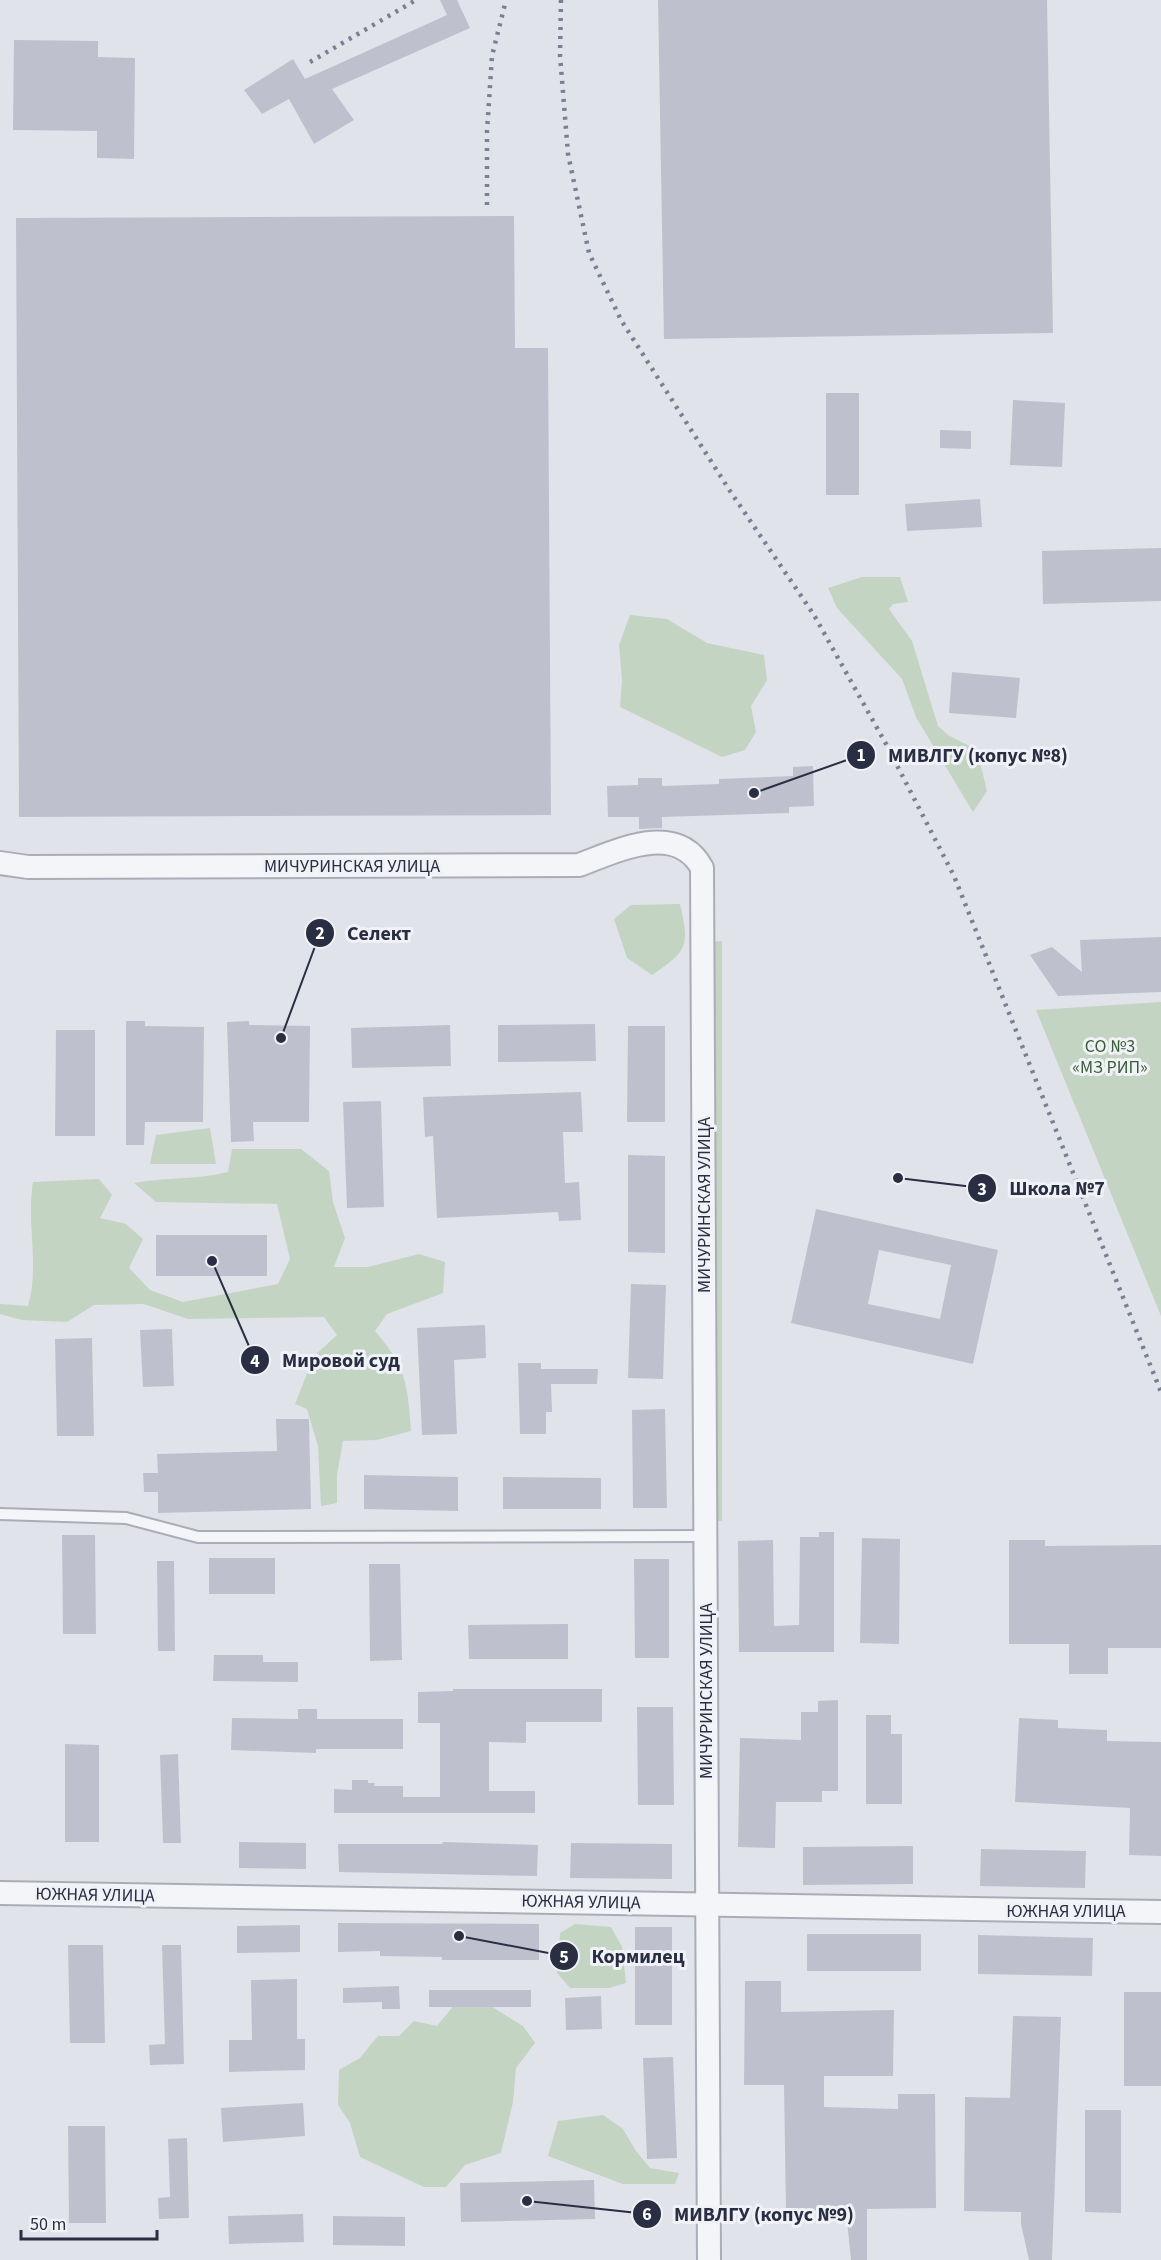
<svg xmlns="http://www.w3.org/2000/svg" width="1161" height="2260" font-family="'Source Sans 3',sans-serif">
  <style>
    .green { fill: #c3d4c2 }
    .building { fill: #bec1cd; fill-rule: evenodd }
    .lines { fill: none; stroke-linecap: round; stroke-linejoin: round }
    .lane-casing { stroke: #aaadb8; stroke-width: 14 }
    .street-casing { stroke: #aaadb8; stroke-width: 26 }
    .lane { stroke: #f4f5f8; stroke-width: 10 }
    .street { stroke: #f4f5f8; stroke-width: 22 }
    .rail { stroke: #7a7f94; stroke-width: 4.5; stroke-dasharray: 3 6; stroke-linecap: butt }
    .labels { text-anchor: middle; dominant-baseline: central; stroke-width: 6; stroke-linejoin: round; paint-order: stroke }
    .street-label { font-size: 18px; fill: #292e42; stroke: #f1f2f7 }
    .park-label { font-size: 18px; fill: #365e36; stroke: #f1f2f7 }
    .leader { fill: none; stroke: #292e42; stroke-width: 2 }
    .callout-dot { fill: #292e42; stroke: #f1f2f7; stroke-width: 2 }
    .mark-label { font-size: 18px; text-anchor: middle; font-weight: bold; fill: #fff }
    .callout-label { font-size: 20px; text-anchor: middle; font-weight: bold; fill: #292e42; stroke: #f1f2f7; stroke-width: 6; stroke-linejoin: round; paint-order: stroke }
  </style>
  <rect width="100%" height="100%" fill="#e1e3ea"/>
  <g class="green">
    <path d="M 862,577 L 900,577 L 908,602 L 893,604 L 889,609 L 912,641 L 938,726 L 948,735 L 977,750 L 987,791 L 973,812 L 916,717 L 902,679 L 837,608 L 828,588 Z"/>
    <path d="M 630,615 L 667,619 L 707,643 L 764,655 L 767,680 L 751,706 L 756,732 L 745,750 L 722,757 L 620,707 L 622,680 L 619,645 Z"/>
    <path d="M 680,904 C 690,947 687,951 652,975 L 627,958 L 614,919 L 631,905 Z"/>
    <path d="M 722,941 L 722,1521 L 710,1521 L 708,942 Z"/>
    <path d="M 1161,1002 L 1161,1316 L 1036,1010 Z"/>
    <path d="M 210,1128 L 216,1164 L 150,1164 L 156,1135 Z"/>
    <path d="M 232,1149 L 301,1149 L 329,1171 L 333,1202 L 345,1238 L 334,1267 L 368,1267 L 419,1254 L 445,1262 L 443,1293 L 387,1314 L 375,1331 C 406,1367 408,1385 411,1431 L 377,1440 L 343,1441 L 337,1475 L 337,1503 L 321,1506 L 318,1446 L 307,1409 L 295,1404 L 314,1356 L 337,1335 L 324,1317 L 188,1319 L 144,1304 L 94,1305 L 67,1322 L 22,1320 L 0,1314 L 0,1304 L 28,1306 C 40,1265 26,1223 33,1182 L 99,1179 L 112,1195 L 100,1218 L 126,1224 L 143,1239 L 129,1268 L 150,1290 L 183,1302 L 278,1284 L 290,1259 L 277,1204 L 156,1202 L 134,1183 C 165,1177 197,1180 228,1172 Z"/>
    <path d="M 575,1924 L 611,1927 L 622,1947 L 626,1983 L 609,1988 L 570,1988 L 557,1973 L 560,1933 Z"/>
    <path d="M 481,2000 L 523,2026 L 535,2043 L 516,2068 L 513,2102 L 501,2153 L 465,2165 L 446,2187 L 424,2187 L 360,2157 L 350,2123 L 338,2105 L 339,2070 L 360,2058 L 378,2036 L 399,2036 L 414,2021 L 437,2026 L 455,2004 Z"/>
    <path d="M 603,2115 L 623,2129 L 636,2151 L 650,2168 L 679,2173 L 675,2184 L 623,2184 L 548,2156 L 558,2121 Z"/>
  </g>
  <g class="building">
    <path d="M 440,0 L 457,0 L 470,28 L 332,89 L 354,120 L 314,144 L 289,99 L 262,114 L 244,90 L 293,59 L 305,79 L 447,15 Z"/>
    <path d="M 658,0 L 1047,0 L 1053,333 L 664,339 Z"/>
    <path d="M 14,40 L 98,41 L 98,57 L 135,58 L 134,159 L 97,158 L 97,131 L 13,130 Z"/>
    <path d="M 514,216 L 515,348 L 548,348 L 551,815 L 19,817 L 16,218 Z"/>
    <rect x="826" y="393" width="33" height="102"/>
    <path d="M 1013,400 L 1065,403 L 1062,467 L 1010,465 Z"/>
    <path d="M 940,430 L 971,431 L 971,449 L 940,448 Z"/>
    <path d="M 980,499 L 982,527 L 907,531 L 905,504 Z"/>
    <path d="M 1161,548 L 1161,601 L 1043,604 L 1042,551 Z"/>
    <path d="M 952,672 L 1020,678 L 1016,718 L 949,713 Z"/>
    <path d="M 813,766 L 814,806 L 789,807 L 789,813 L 662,817 L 662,828 L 639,829 L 639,817 L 608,817 L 607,786 L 638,785 L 638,778 L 662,778 L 662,786 L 719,784 L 719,779 L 793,776 L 793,767 Z"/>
    <path d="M 1161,937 L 1161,992 L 1058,996 L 1030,955 L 1052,947 L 1082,972 L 1080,940 Z"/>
    <path d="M 126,1021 L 145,1021 L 145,1026 L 204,1027 L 203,1122 L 145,1122 L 144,1145 L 126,1145 Z"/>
    <path d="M 249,1021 L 249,1025 L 310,1026 L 309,1122 L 253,1122 L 254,1141 L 231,1142 L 227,1022 Z"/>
    <path d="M 595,1024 L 596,1061 L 498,1062 L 498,1025 Z"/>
    <path d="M 450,1025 L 451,1066 L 352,1068 L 351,1028 Z"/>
    <path d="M 628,1026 L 665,1026 L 665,1122 L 627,1122 Z"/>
    <path d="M 56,1030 L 95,1030 L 95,1136 L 55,1136 Z"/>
    <path d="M 581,1092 L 583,1132 L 563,1132 L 565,1183 L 579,1182 L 581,1220 L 559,1221 L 558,1212 L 437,1218 L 433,1136 L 425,1137 L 423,1097 Z"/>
    <path d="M 381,1101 L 384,1207 L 347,1208 L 343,1102 Z"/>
    <path d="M 628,1155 L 665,1156 L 665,1253 L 628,1252 Z"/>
    <path d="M 816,1209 L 998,1250 L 973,1364 L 791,1323 ZM 879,1250 L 951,1265 L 940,1319 L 868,1304 Z"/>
    <rect x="156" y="1235" width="111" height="41"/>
    <path d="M 631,1284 L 666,1285 L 663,1379 L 628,1378 Z"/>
    <path d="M 485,1325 L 486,1358 L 454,1360 L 457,1434 L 422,1435 L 417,1328 Z"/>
    <path d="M 172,1329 L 174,1386 L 143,1387 L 140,1330 Z"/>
    <path d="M 92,1338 L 94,1436 L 57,1436 L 55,1339 Z"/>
    <path d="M 518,1363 L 541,1363 L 541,1369 L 598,1369 L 597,1384 L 551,1384 L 552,1412 L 546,1412 L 546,1434 L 520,1434 Z"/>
    <path d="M 665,1409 L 667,1508 L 633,1508 L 632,1410 Z"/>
    <path d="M 276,1419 L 309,1419 L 311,1509 L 158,1513 L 158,1492 L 144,1492 L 143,1473 L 158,1473 L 157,1454 L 277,1451 Z"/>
    <path d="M 364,1475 L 458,1477 L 458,1511 L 364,1509 Z"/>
    <path d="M 503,1477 L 601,1478 L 601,1509 L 503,1509 Z"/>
    <path d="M 819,1532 L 834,1532 L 834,1652 L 739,1652 L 738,1541 L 773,1540 L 774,1626 L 799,1625 L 800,1537 L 819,1537 Z"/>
    <path d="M 62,1535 L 95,1535 L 96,1634 L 63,1634 Z"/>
    <path d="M 862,1538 L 900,1539 L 899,1644 L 860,1643 Z"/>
    <path d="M 1009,1540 L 1045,1540 L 1045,1546 L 1161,1545 L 1161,1648 L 1108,1648 L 1108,1674 L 1069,1674 L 1069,1644 L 1009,1644 Z"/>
    <rect x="209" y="1558" width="66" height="36"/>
    <path d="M 634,1559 L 669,1559 L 669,1658 L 635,1658 Z"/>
    <path d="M 157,1561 L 174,1561 L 175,1651 L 158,1651 Z"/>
    <path d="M 369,1564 L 400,1564 L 402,1660 L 370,1661 Z"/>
    <path d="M 568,1624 L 568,1659 L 469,1659 L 468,1625 Z"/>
    <path d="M 214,1655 L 263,1655 L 263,1662 L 298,1662 L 298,1682 L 213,1681 Z"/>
    <path d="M 453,1689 L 602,1689 L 602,1722 L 526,1722 L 526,1743 L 489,1742 L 489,1791 L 535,1791 L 535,1813 L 334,1813 L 334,1789 L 352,1790 L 352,1780 L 368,1780 L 368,1783 L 375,1783 L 374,1786 L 403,1786 L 403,1797 L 440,1797 L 440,1723 L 418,1723 L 418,1692 L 453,1691 Z"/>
    <path d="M 838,1700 L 838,1791 L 822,1791 L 822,1802 L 776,1802 L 775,1848 L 738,1847 L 740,1738 L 801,1740 L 801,1712 L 818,1712 L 818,1701 Z"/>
    <path d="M 637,1707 L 673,1707 L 674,1805 L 638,1805 Z"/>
    <path d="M 298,1709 L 317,1709 L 317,1719 L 403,1719 L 403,1749 L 316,1749 L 316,1753 L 231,1750 L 232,1718 L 298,1719 Z"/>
    <path d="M 866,1715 L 891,1715 L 891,1734 L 902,1734 L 902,1804 L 866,1804 Z"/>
    <path d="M 1019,1718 L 1058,1720 L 1058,1728 L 1107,1730 L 1107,1741 L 1161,1742 L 1161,1856 L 1129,1855 L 1130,1808 L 1015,1802 Z"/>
    <path d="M 65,1744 L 99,1745 L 99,1842 L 65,1842 Z"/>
    <path d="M 178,1754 L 181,1843 L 163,1843 L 160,1755 Z"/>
    <path d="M 239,1842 L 306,1843 L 306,1869 L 239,1868 Z"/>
    <path d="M 443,1842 L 538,1845 L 537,1876 L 339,1872 L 338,1844 L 442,1844 Z"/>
    <path d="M 571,1843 L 672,1844 L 672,1879 L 570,1878 Z"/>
    <path d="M 913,1846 L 913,1884 L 803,1885 L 803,1847 Z"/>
    <path d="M 981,1849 L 1086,1851 L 1085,1888 L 980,1886 Z"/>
    <path d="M 338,1923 L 539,1924 L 539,1960 L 442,1960 L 442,1957 L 380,1956 L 380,1951 L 338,1952 Z"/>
    <path d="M 300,1925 L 300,1952 L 237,1953 L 237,1926 Z"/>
    <rect x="635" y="1927" width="37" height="98"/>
    <rect x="807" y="1934" width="114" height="37"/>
    <path d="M 978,1935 L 1093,1938 L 1092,1976 L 978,1974 Z"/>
    <path d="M 68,1945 L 103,1945 L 105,2043 L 70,2043 Z"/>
    <path d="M 162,1945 L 181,1945 L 184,2064 L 150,2065 L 149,2045 L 165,2044 Z"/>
    <path d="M 297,1979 L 297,2039 L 305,2039 L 305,2070 L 229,2072 L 229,2040 L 252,2040 L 251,1980 Z"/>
    <path d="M 745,1981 L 781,1981 L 781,2012 L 894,2010 L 893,2076 L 824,2076 L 824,2107 L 898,2109 L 898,2094 L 935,2094 L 936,2208 L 867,2209 L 867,2260 L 851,2260 L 846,2211 L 786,2211 L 784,2085 L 744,2085 Z"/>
    <path d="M 399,1986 L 400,2009 L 382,2009 L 382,2002 L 343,2003 L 343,1988 Z"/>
    <rect x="429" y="1990" width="102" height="17"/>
    <rect x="1124" y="1992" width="37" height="94"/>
    <path d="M 601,1996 L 602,2029 L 566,2030 L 565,1998 Z"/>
    <path d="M 1013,2016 L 1061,2017 L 1052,2260 L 1029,2260 L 1021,2224 L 1021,2212 L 964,2211 L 965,2097 L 1010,2098 Z"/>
    <path d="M 673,2057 L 677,2158 L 647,2159 L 643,2058 Z"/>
    <path d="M 303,2103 L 305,2136 L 223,2142 L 221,2108 Z"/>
    <path d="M 1085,2110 L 1121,2110 L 1121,2213 L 1085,2212 Z"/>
    <path d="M 68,2126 L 105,2126 L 106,2223 L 69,2223 Z"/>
    <path d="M 187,2138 L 189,2218 L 159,2219 L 158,2198 L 170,2197 L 168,2139 Z"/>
    <path d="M 594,2180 L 595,2219 L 461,2222 L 460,2183 Z"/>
    <path d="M 303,2214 L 304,2242 L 229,2244 L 228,2216 Z"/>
    <path d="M 333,2216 L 405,2217 L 405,2246 L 333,2245 Z"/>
  </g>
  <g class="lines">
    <g class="lane-casing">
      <path id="lane" d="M 0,1514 L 126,1518 L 198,1537 L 705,1536"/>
    </g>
    <g class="street-casing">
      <g id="street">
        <path d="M 0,863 L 28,867 L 579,865 C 617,851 676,821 702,868 L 709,2260"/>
        <path d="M 0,1893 L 1161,1912"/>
      </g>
    </g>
    <use href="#lane" class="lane"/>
    <use href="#street" class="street"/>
    <g class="rail">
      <path d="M 561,0 L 560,55 L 568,154 L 589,253 L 621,320 L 730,491 L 814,615 L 886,744 L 954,876 L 1161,1392"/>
      <path d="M 310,62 L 416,0"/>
      <path d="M 487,205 L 487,131 L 492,56 L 506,0"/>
    </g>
  </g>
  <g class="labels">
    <g class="street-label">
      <text x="352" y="866">МИЧУРИНСКАЯ УЛИЦА</text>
      <text transform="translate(704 1205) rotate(-90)">МИЧУРИНСКАЯ УЛИЦА</text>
      <text transform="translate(706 1691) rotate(-90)">МИЧУРИНСКАЯ УЛИЦА</text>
      <text transform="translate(95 1895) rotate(1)">ЮЖНАЯ УЛИЦА</text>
      <text transform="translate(581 1902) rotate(1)">ЮЖНАЯ УЛИЦА</text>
      <text x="1066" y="1911">ЮЖНАЯ УЛИЦА</text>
    </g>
    <g class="park-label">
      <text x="1110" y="1046">СО №3<tspan x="1110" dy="21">«МЗ РИП»</tspan></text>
    </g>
  </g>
  <path class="leader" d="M754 793L861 755M281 1038L320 933M898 1178L982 1188M212 1261L255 1360M459 1936L564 1956M527 2201L647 2214"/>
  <g class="callout-dot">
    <circle cx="754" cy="793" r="6"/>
    <circle cx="281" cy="1038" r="6"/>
    <circle cx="898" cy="1178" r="6"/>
    <circle cx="212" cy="1261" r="6"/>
    <circle cx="459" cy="1936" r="6"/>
    <circle cx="527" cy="2201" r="6"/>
    <circle cx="861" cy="755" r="15"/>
    <circle cx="320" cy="933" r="15"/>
    <circle cx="982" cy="1188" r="15"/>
    <circle cx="255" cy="1360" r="15"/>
    <circle cx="564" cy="1956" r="15"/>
    <circle cx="647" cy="2214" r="15"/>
  </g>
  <g class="mark-label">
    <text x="861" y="761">1</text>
    <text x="320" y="939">2</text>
    <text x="982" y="1195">3</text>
    <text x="255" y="1367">4</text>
    <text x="564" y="1963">5</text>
    <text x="647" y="2220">6</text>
  </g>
  <g class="callout-label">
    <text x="978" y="762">МИВЛГУ (копус №8)</text>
    <text x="379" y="940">Селект</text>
    <text x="1057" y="1195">Школа №7</text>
    <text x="341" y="1367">Мировой суд</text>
    <text x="638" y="1963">Кормилец</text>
    <text x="764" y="2221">МИВЛГУ (копус №9)</text>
  </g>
  <path d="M21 2230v9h136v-9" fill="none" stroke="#292e42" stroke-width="3"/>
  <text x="30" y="2230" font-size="18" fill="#292e42" stroke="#f1f2f7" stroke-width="4.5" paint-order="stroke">50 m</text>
</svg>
